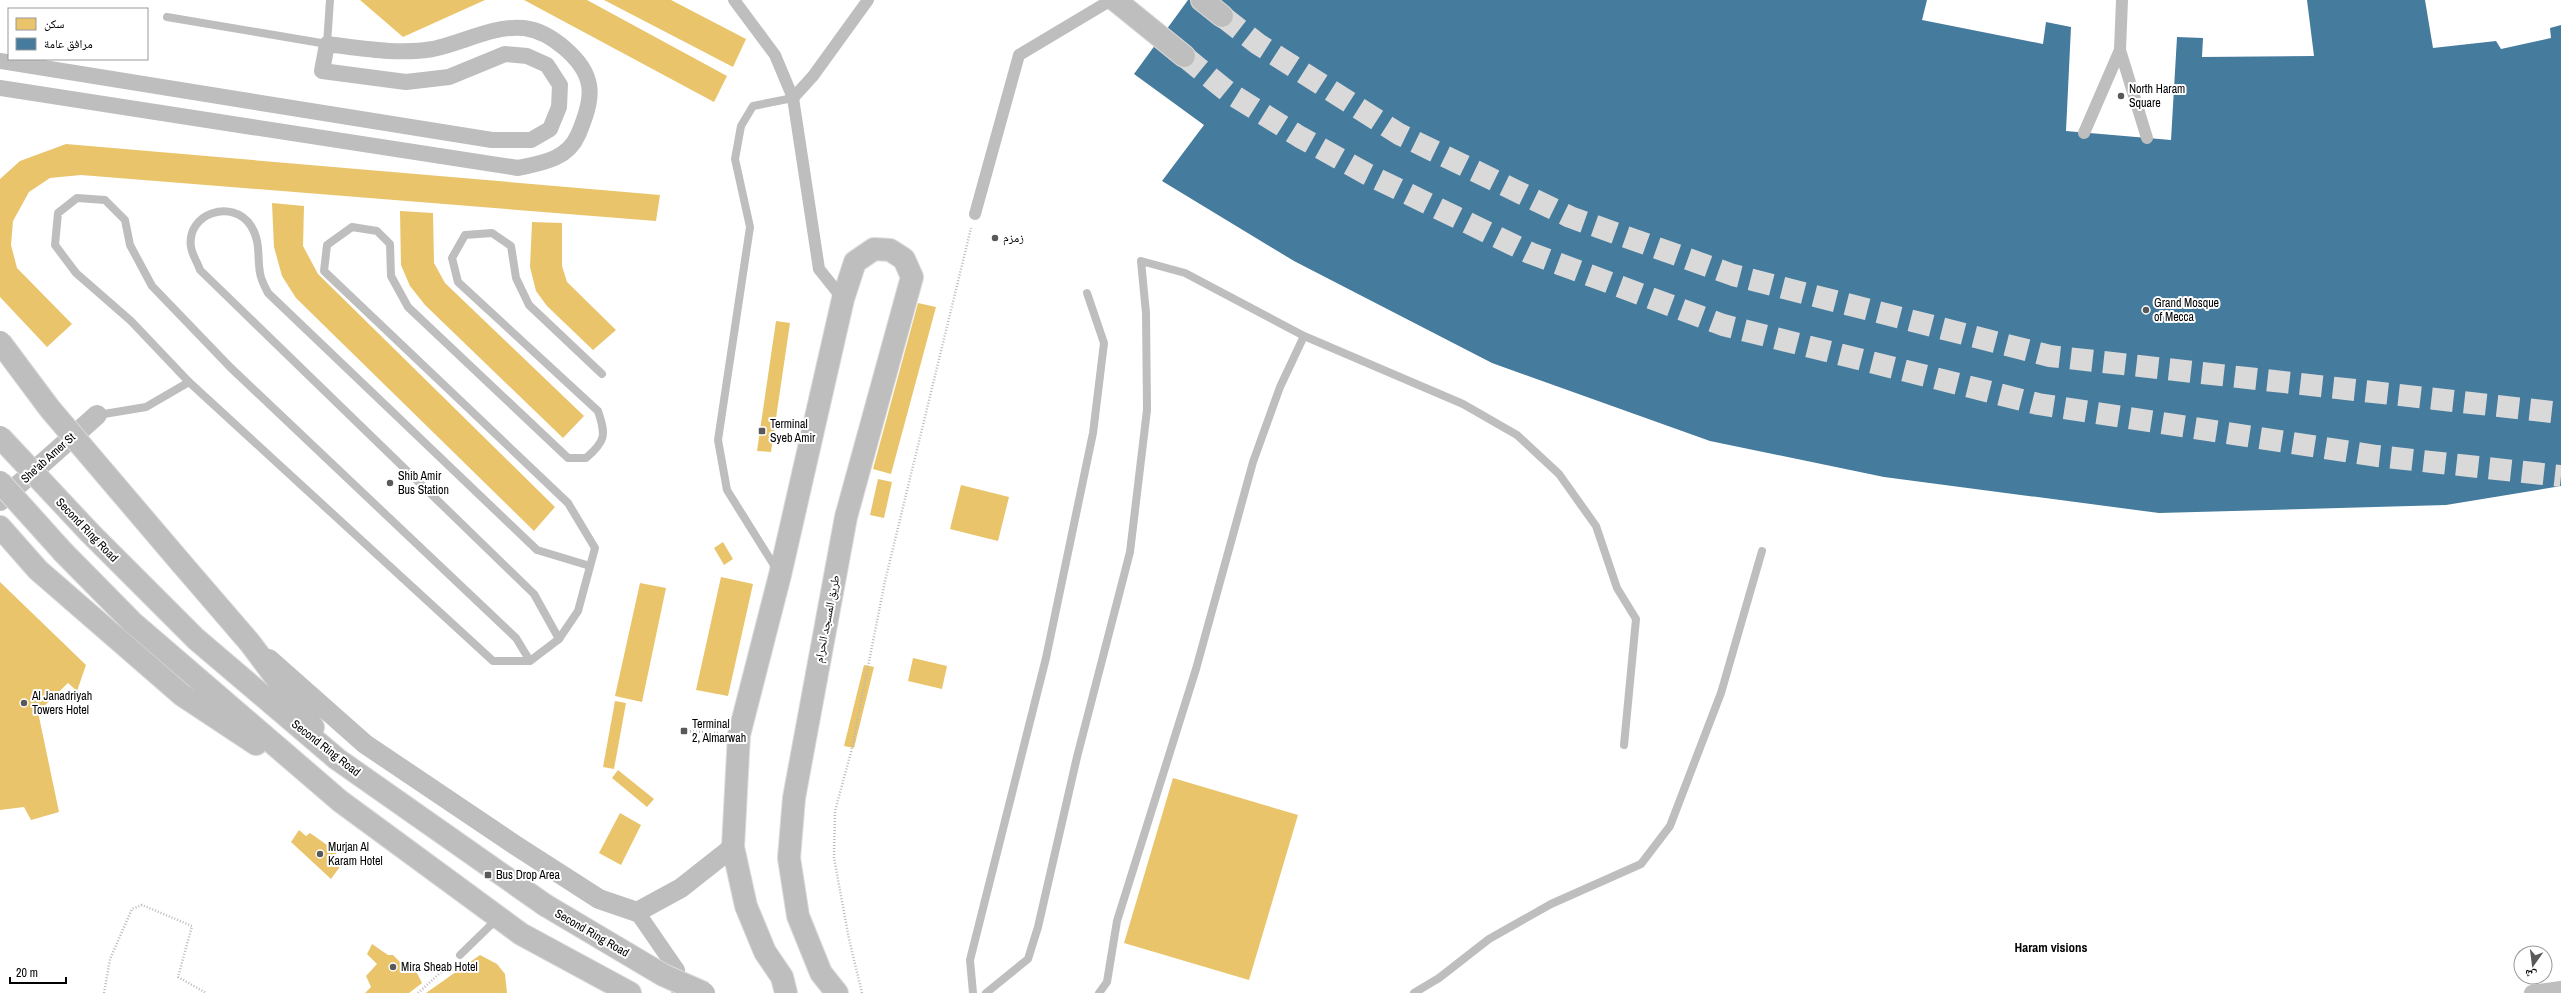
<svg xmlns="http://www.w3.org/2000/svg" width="2561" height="993" font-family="'Archivo Narrow','Noto Naskh Arabic',sans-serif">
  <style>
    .homes { fill: #e9c46a }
    .public { fill: #457b9d }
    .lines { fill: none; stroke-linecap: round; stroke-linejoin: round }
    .motorway-tunnel { stroke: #d9d9d9; stroke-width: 22; stroke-dasharray: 22 11; stroke-linecap: butt }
    .primary-casing { stroke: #dbdbdb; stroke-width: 24 }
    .motorway-casing { stroke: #dbdbdb; stroke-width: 24 }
    .path { stroke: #b9b9b9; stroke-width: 2.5; stroke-dasharray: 1 2; stroke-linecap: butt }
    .service { stroke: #bebebe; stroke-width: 8 }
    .pedestrian { stroke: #bebebe; stroke-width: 12 }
    .minor { stroke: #bebebe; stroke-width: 16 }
    .tertiary { stroke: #bebebe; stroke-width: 20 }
    .primary { stroke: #bebebe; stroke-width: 22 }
    .motorway { stroke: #bebebe; stroke-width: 22 }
    .motorway-bridge-casing { stroke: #dbdbdb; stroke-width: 24; stroke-linecap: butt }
    .motorway-bridge { stroke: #bebebe; stroke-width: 22 }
    .poi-dot { fill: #595959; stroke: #fff; stroke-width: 1.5 }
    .labels { text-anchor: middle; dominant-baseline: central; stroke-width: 4; stroke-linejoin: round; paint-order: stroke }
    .poi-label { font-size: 12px; fill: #000; stroke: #fff; text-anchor: start }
    .street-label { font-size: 12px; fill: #000; stroke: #fff }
    .neighbourhood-label { font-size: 13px; font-weight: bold; fill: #000; stroke: #fff }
  </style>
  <rect width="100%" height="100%" fill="#fff"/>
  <g class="homes">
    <path d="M 360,0 L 485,0 L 403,37 Z"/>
    <path d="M 524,0 L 587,0 L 727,76 L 714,102 Z"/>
    <path d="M 604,0 L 671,0 L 746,39 L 733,67 Z"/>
    <path d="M 66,144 L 660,195 L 656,221 L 81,175 L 50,178 L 29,192 L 13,221 L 11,245 L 17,268 L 72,324 L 47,347 L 0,297 L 0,179 L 20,161 Z"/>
    <path d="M 272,203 L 304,206 L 303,246 L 318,274 L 555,507 L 534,531 L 296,298 L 282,276 L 274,247 Z"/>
    <path d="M 400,211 L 433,213 L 434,263 L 445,283 L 584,416 L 563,438 L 425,305 L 410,286 L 401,265 Z"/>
    <path d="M 532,222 L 562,223 L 562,266 L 567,282 L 616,330 L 593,350 L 547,306 L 536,291 L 530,267 Z"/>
    <path d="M 918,303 L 936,307 L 891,474 L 873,469 Z"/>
    <path d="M 776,321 L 790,323 L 771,452 L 757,451 Z"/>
    <path d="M 878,479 L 892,482 L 884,518 L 870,515 Z"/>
    <path d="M 961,485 L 1009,497 L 998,541 L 950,529 Z"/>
    <path d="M 723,542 L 733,559 L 724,565 L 714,548 Z"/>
    <path d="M 721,577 L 753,584 L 728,696 L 696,690 Z"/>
    <path d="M 0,582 L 86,665 L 77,691 L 68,683 L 38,712 L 59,812 L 31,820 L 24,807 L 0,810 Z"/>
    <path d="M 640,583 L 666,588 L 642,702 L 615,696 Z"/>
    <path d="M 913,658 L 947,666 L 942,689 L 908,681 Z"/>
    <path d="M 864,665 L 874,667 L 854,748 L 844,746 Z"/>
    <path d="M 615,701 L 626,703 L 614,769 L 603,767 Z"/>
    <path d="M 618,770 L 654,799 L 647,807 L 612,778 Z"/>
    <path d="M 1173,778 L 1298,815 L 1249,980 L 1124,943 Z"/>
    <path d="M 620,813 L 641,825 L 621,865 L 599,853 Z"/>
    <path d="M 299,830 L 306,836 L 310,833 L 337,852 L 335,855 L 344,861 L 331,879 L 291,842 Z"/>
    <path d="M 372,944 L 388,955 L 393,955 L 402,964 L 405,962 L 415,969 L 422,983 L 409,993 L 365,993 L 371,987 L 366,976 L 377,964 L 367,954 Z"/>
    <path d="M 480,955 L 497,964 L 505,974 L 507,993 L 426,993 Z"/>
  </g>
  <path class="public" d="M 1188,0 L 1927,0 L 1922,20 L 2043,44 L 2046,22 L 2071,27 L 2066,131 L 2171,140 L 2177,37 L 2203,38 L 2202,57 L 2314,56 L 2307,0 L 2425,0 L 2433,48 L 2496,41 L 2501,49 L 2551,38 L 2550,28 L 2561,25 L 2561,486 L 2446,505 L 2159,513 L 1884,477 L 1710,441 L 1492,363 L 1294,261 L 1162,181 L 1204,125 L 1134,74 Z"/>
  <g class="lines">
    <g class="motorway-tunnel">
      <path d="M 1222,16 L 1258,44 L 1399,134 L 1570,217 L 1733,275 L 2050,356 L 2561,413"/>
      <path d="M 1184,56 L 1228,92 L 1300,137 L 1367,174 L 1530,253 L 1723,325 L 2038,404 L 2377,456 L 2561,476"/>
    </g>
    <g class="primary-casing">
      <path id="primary" d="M 786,993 L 782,977 L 765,952 L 746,906 L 733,847 L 739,735 L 780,575 L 843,299 L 855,262 L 874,249 L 890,250 L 904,259 L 912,277 L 846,517 L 794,798 L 789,858 L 798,916 L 821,973 L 837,993"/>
    </g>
    <g class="motorway-casing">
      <g id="motorway">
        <path d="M 1115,0 L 1184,56"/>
        <path d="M 1202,0 L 1222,16"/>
        <path d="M 0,527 L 38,570 L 182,695 L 256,744"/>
        <path d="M 90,533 L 196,639 L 337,759 L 545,905"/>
        <path d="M 63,552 L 132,622 L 340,801 L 521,934 L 630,993"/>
        <path d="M 182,564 L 250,643 L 313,727"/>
      </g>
    </g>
    <g class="path">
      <path d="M 684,731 L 719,733"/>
      <path d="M 104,993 L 110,959 L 132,909 L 142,905 L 192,926 L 178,977 L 206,993"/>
      <path d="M 418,993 L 450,964"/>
      <path d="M 862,993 L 849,939 L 834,858 L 835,811 L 851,752 L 885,581 L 971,228"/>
    </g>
    <g class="service">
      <path d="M 167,17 L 327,44 L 330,0"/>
      <path d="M 98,415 L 146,407 L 189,382"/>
      <path d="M 777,570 L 727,490 L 718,440 L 750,227 L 735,159 L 741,126 L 753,106 L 793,98"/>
      <path d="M 559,639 L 534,594 L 200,270 C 198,263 192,255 191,247 C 186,213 233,198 251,226 C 261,242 257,256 260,273 C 261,280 265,287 268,293 L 537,550 L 590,566"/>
      <path d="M 530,661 L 516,638 L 230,367 L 152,286 L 130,245 L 125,220 L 105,200 L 77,198 L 58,213 L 55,245 L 76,273 L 131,321 L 189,382 L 493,661 L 530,661 L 559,639 L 578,611 L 595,548 L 568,503 L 324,271 L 327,245 L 352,227 L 377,231 L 390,244 L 391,276 L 408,307 L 568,458 L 586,458 C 606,441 606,435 598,411 L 458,282 L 452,258 L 465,235 L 492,233 L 511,246 L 516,278 L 529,305 L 602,374"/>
      <path d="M 460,955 L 498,918"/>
      <path d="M 973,993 L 970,960 L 1046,658 L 1093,433 L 1104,343 L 1087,293"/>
      <path d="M 986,993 L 1028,959 L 1038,927 L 1077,757 L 1130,552 L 1147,410 L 1146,313 L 1141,261 L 1185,273 L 1304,336 L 1463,404 L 1517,435 L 1559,474 L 1596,526 L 1617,588 L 1636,619 L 1624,745"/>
      <path d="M 1099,993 L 1107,982 L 1117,921 L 1196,669 L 1253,462 L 1280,387 L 1304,336"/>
      <path d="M 1414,993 L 1439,978 L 1489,939 L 1551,904 L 1641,864 L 1670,826 L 1721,693 L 1762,551"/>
    </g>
    <g class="pedestrian">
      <path d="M 734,0 L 775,55 L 793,98 L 819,269 L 843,299"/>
      <path d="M 2122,0 L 2120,50 L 2147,138"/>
      <path d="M 793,98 L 813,76 L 868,0"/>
      <path d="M 2084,133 L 2120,50"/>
      <path d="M 975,214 L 1019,55 L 1111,0"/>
    </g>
    <g class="minor">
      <path d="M 0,61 L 492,140 L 531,140 L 550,129 L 559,107 L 560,85 L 547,65 L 527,56 L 505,54 L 449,77 L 406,82 L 322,71 L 327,44 C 361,48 398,55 433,49 C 463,43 493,25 524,28 C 550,31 585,60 589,85 C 592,101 584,121 578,135 C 567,160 541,163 518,168 L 0,88"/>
      <path d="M 637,912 L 677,970 L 679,990"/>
      <path d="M 2532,993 L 2561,989"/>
    </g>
    <g class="tertiary">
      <path d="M 0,501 L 97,415"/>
      <path d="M 269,659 L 365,744 L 515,845 L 599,899 L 637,912 L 681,888 L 733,847"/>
    </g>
    <use href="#primary" class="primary"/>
    <use href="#motorway" class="motorway"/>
    <g class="motorway-bridge-casing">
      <g id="motorway-bridge">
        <path d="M 0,342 L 50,409 L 182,564"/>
        <path d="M 0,437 L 90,533"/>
        <path d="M 0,482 L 63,552"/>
        <path d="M 545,905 L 663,975 L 704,993"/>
      </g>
    </g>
    <use href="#motorway-bridge" class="motorway-bridge"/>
  </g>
  <g class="poi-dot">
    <circle cx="2121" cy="96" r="4"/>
    <circle cx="995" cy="238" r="4"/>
    <circle cx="2146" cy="310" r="4"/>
    <rect x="758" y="427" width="8" height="8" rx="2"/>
    <circle cx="390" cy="483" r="4"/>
    <circle cx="24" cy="703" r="4"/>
    <rect x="680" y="727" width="8" height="8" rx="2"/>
    <circle cx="320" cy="854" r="4"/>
    <rect x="484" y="871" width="8" height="8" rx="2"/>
    <circle cx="393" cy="967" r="4"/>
  </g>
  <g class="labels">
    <g class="poi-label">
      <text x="2129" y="89">North Haram<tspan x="2129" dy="14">Square</tspan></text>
      <text x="1003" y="238">زمزم</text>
      <text x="2154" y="303">Grand Mosque<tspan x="2154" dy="14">of Mecca</tspan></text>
      <text x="770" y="424">Terminal<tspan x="770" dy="14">Syeb Amir</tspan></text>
      <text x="398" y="476">Shib Amir<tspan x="398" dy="14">Bus Station</tspan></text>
      <text x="32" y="696">Al Janadriyah<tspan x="32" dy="14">Towers Hotel</tspan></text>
      <text x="692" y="724">Terminal<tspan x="692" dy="14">2, Almarwah</tspan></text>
      <text x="328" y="847">Murjan Al<tspan x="328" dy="14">Karam Hotel</tspan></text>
      <text x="496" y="875">Bus Drop Area</text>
      <text x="401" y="967">Mira Sheab Hotel</text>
    </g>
    <g class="street-label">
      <text transform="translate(48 458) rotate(-42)">She'ab Amer St</text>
      <text transform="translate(87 530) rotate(46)">Second Ring Road</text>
      <text transform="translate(827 619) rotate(-79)">طريق المسجد الحرام</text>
      <text transform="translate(326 748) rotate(38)">Second Ring Road</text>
      <text transform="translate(592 933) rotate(30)">Second Ring Road</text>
    </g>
    <g class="neighbourhood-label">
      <text x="2051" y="947">Haram visions</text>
    </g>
  </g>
  <rect x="8" y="8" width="140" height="52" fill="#ffffff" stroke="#999999"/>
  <rect x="16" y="18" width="20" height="12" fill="#e9c46a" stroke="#999999"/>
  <text x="44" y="28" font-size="12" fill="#000000">سكن</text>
  <rect x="16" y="38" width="20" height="12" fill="#457b9d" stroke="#999999"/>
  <text x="44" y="48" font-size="12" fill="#000000">مرافق عامة</text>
  <g transform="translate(2533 965) rotate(194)"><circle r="19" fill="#ffffff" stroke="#999999"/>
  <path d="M0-3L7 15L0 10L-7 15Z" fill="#595959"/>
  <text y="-6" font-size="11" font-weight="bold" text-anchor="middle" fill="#000000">ش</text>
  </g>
  <path d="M10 977v6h56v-6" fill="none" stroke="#000000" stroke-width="2"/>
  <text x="16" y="977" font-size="12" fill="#000000" stroke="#ffffff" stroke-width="3" paint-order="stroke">20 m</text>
</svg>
